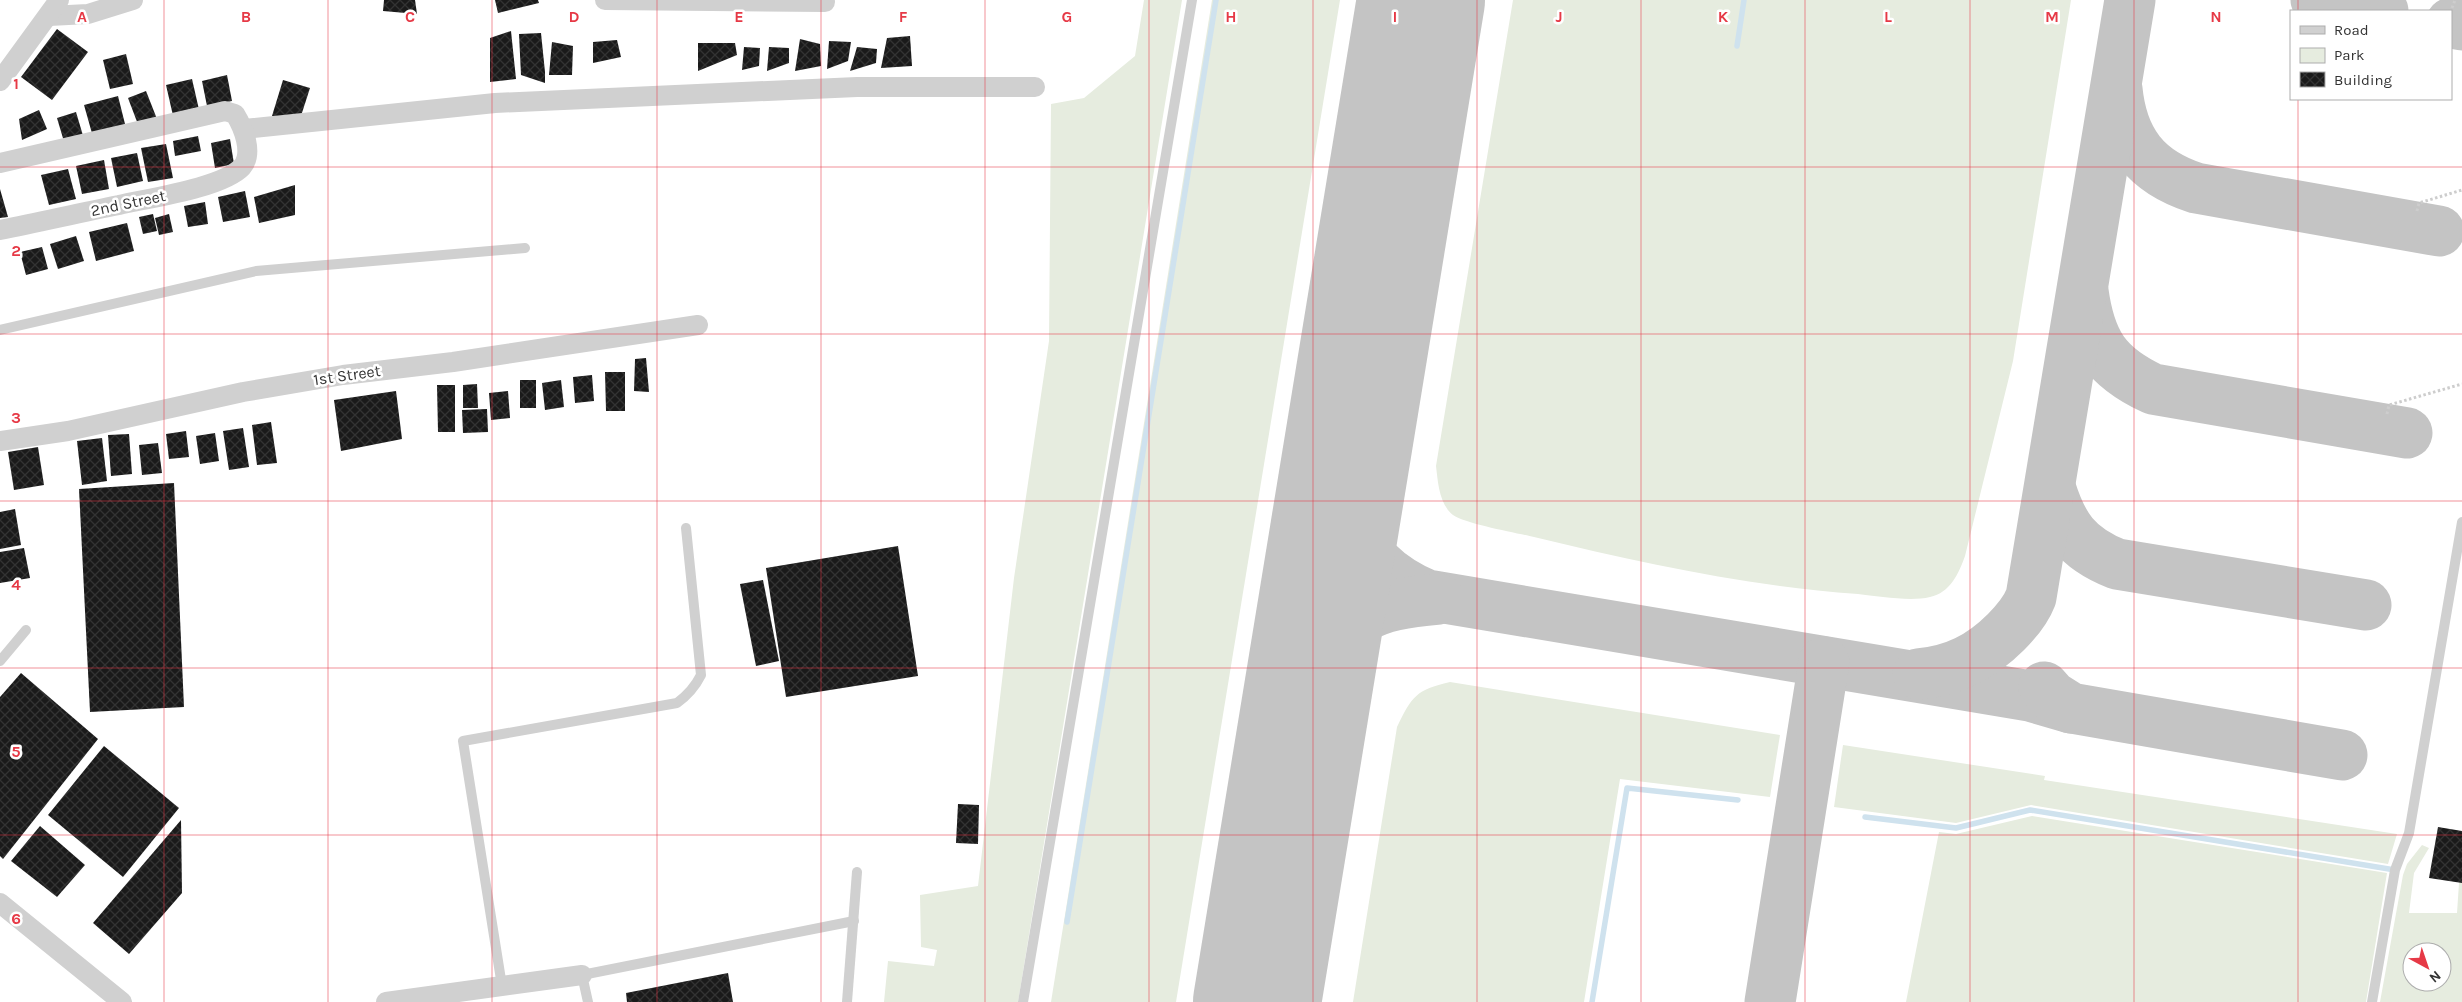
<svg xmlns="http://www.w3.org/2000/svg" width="2462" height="1002" font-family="Karla,sans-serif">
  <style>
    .green { fill: #e6ecdf; fill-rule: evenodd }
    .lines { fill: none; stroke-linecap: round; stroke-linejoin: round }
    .stream { stroke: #cfe2ee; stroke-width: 5.5 }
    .taxiway { stroke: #c4c4c4; stroke-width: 51 }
    .runway { stroke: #c4c4c4; stroke-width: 128 }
    .building { fill: url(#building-cross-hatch) }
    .path { stroke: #cdcdcd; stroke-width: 3; stroke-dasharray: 2.5 2.5; stroke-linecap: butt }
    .lane { stroke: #d0d0d0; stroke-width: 10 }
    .street { stroke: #d0d0d0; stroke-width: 20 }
    .grid { fill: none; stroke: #e63946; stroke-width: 1; stroke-opacity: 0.55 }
    .labels { text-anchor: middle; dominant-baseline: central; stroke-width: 5; stroke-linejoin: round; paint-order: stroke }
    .street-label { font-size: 16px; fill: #333; stroke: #fff }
    .grid-label { font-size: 16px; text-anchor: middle; font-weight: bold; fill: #e63946; stroke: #fff; stroke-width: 5; stroke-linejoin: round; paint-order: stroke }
  </style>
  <defs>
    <pattern id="building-cross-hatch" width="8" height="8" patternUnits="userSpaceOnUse" patternTransform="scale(1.25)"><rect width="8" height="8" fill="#1a1a1a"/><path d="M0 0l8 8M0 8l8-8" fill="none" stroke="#333"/></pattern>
  </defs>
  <rect width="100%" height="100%" fill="#fff"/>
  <g class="green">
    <path d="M 1144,0 L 1182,0 L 1018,1002 L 884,1002 L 888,961 L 934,966 L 937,950 L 921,947 L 920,895 L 978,886 L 1014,578 L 1049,341 L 1051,104 L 1084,98 L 1135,56 Z"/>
    <path d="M 1212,0 L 1340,0 L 1176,1002 L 1051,1002 Z"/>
    <path d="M 1513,0 L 2071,0 L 2013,361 L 1965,556 C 1959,573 1950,593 1930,597 C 1910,602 1878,596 1858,594 C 1748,586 1641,563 1534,537 C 1517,533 1466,524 1453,515 C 1439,504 1438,482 1436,466 Z"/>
    <path d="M 1450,682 L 1780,735 L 1770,797 L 1620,779 L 1584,1002 L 1353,1002 L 1397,727 C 1412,696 1416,690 1450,682 Z"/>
    <path d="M 1843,745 L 2045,776 L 2044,780 L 2397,834 L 2388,864 L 2031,805 L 1956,823 L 1834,807 Z"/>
    <path d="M 2032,816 L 2387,873 L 2366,1002 L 1906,1002 L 1939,832 L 1956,834 Z"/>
    <path d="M 2422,845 L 2429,848 L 2414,873 L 2409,913 L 2457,913 L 2459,883 L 2462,883 L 2462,1002 L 2380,1002 L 2403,875 L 2407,864 ZM 2412,952 L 2442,952 L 2442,982 L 2412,982 Z"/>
  </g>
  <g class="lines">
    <g class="stream">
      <path d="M 1737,46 L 1744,0"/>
      <path d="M 1865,817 L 1956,828 L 2030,810 L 2395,870"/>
      <path d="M 1067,922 L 1216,0"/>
      <path d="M 1592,1002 L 1627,788 L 1738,800"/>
    </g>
    <g class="taxiway">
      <path d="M 2316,0 L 2383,11"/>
      <path d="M 2451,23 L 2462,25"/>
      <path d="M 2117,89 C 2122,141 2146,172 2196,188 L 2439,231"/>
      <path d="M 2083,291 C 2090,343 2106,367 2153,389 L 2407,433"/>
      <path d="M 1344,471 C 1347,486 1347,502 1351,517 C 1361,556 1392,580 1427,595 L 2030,696 L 2071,708"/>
      <path d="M 2050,487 C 2062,526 2076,548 2117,564 L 2366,605"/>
      <path d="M 1918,674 C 1954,671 1981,657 2006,632 C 2016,622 2026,610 2031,597 L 2130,0"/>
      <path d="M 1311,675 C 1348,616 1370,605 1439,599"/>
      <path d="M 2044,687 L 2052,696 L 2071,708 L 2342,755"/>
      <path d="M 1770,1002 L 1824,662"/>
    </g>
    <path class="runway" d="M 1257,1002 L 1421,0"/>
  </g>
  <g class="building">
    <path d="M 384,0 L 415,0 L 417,14 L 383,11 Z"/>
    <path d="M 495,0 L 538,0 L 539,3 L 498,13 Z"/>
    <path d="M 57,29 L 88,52 L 52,100 L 21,77 Z"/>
    <path d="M 511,31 L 516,79 L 490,82 L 490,38 Z"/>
    <path d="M 541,33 L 545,72 L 545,83 L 521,75 L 519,34 Z"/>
    <path d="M 910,36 L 912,66 L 881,68 L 887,38 Z"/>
    <path d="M 800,39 L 820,44 L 821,66 L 795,71 Z"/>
    <path d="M 617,40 L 621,57 L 593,63 L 593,42 Z"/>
    <path d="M 829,41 L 851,42 L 848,61 L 827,69 Z"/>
    <path d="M 552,42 L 573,46 L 572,75 L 549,75 Z"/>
    <path d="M 698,43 L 735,43 L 737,55 L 698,71 Z"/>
    <path d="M 744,47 L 760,48 L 759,66 L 742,70 Z"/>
    <path d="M 769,47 L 789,48 L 789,63 L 767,71 Z"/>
    <path d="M 857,47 L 877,49 L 876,63 L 850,71 Z"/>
    <path d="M 126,54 L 133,84 L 110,89 L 103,60 Z"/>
    <path d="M 227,75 L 232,101 L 207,106 L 202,81 Z"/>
    <path d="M 192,79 L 200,114 L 174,120 L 166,85 Z"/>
    <path d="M 283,80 L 310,88 L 300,119 L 272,116 Z"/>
    <path d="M 146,91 L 157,119 L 139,127 L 128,98 Z"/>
    <path d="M 118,96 L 126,128 L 93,137 L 84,105 Z"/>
    <path d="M 39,110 L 47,129 L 22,140 L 19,119 Z"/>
    <path d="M 76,112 L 84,139 L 65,145 L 57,118 Z"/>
    <path d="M 198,136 L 201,151 L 175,156 L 173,141 Z"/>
    <path d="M 230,139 L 234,164 L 215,168 L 211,143 Z"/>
    <path d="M 166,144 L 173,178 L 148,182 L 141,148 Z"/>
    <path d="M 137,153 L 143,181 L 117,187 L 111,158 Z"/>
    <path d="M 104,160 L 109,189 L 82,194 L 76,166 Z"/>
    <path d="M 68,169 L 76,199 L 49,205 L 41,175 Z"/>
    <path d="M 295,185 L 295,215 L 259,223 L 254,197 Z"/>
    <path d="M 0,189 L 8,217 L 0,218 Z"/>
    <path d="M 245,191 L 250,217 L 223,222 L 218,197 Z"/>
    <path d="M 205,202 L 208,224 L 188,227 L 184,206 Z"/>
    <path d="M 153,214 L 157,231 L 143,234 L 139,217 Z"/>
    <path d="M 169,214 L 173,232 L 159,235 L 155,218 Z"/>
    <path d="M 127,223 L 134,251 L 96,261 L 89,232 Z"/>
    <path d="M 76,236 L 84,261 L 58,269 L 50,244 Z"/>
    <path d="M 42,247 L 48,269 L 26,275 L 20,252 Z"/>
    <path d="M 646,358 L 649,392 L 634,391 L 635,359 Z"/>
    <path d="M 605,372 L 625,372 L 625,411 L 606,411 Z"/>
    <path d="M 592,375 L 594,401 L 575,403 L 573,377 Z"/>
    <rect x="520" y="380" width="16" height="28"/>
    <path d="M 561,380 L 564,407 L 545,410 L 542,383 Z"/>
    <path d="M 477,384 L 478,408 L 463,408 L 463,385 Z"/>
    <path d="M 437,385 L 455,385 L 455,432 L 438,432 Z"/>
    <path d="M 396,391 L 402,439 L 341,451 L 334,400 Z"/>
    <path d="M 508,391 L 510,418 L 491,420 L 489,393 Z"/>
    <path d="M 487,409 L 488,432 L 463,433 L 462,410 Z"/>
    <path d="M 271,422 L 277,463 L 257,465 L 252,425 Z"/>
    <path d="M 243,428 L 249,467 L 229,470 L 223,431 Z"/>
    <path d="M 186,431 L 189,457 L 169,459 L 166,434 Z"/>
    <path d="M 215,433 L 219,461 L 200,464 L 196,436 Z"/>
    <path d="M 129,434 L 132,474 L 111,476 L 108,435 Z"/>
    <path d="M 102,438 L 107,481 L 82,485 L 77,441 Z"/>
    <path d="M 158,443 L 162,473 L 142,475 L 139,445 Z"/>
    <path d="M 38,447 L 44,485 L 14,490 L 8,452 Z"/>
    <path d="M 174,483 L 184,707 L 90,712 L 79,489 Z"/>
    <path d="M 15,509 L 21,545 L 0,549 L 0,512 Z"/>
    <path d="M 898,546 L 918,676 L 786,697 L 766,568 Z"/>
    <path d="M 24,548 L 30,578 L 0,583 L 0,552 Z"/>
    <path d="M 763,580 L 779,661 L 756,666 L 740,584 Z"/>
    <path d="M 21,673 L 98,739 L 3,859 L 0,856 L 0,697 Z"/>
    <path d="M 104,746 L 179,808 L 123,877 L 48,815 Z"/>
    <path d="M 958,804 L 979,805 L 978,844 L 956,843 Z"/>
    <path d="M 181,820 L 182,893 L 129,954 L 93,923 Z"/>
    <path d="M 40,826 L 85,865 L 57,897 L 11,861 Z"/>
    <path d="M 2438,827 L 2462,831 L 2462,883 L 2429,878 Z"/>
    <path d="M 728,973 L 733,1002 L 627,1002 L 626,993 Z"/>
  </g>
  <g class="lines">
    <g class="path">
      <path d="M 2452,8 L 2455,0"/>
      <path d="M 2417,211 L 2419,203 L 2462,190"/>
      <path d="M 2387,414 L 2389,405 L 2462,384"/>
    </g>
    <g class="lane">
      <path d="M 0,330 L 256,271 L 525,248"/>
      <path d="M 0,661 L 26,630"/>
      <path d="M 502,986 L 463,741 L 677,703 C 688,695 695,687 701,675 L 686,528"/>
      <path d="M 588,1002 L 582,975 L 854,921"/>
      <path d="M 847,1002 L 857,872"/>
      <path d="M 1023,1002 L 1192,0"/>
      <path d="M 2372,1002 L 2395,870 L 2409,833 L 2462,522"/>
    </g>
    <g class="street">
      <path d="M 605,0 L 825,2"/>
      <path d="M 49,16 L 88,14 L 133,0"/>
      <path d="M 0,81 L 59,0"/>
      <path d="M 244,129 L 495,103 L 857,87 L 1035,87"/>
      <path d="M 0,163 L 225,111 L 235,114 C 243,127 254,153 242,167 C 222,188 149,198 119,205 C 79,213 40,222 0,230"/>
      <path d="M 0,441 L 68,431 L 243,392 L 343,375 L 453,362 L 698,325"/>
      <path d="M 0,903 L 122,1002"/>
      <path d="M 386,1002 L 582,975"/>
    </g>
  </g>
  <path class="grid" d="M 164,0 L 164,1002M 328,0 L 328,1002M 492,0 L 492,1002M 657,0 L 657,1002M 821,0 L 821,1002M 985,0 L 985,1002M 1149,0 L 1149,1002M 1313,0 L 1313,1002M 1477,0 L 1477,1002M 1641,0 L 1641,1002M 1805,0 L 1805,1002M 1970,0 L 1970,1002M 2134,0 L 2134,1002M 2298,0 L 2298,11M 2298,99 L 2298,1002M 0,167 L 2462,167M 0,334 L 2462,334M 0,501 L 2462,501M 0,668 L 2462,668M 0,835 L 2462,835"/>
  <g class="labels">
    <g class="street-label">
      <text transform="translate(128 203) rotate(-12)">2nd Street</text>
      <text transform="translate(347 375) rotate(-8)">1st Street</text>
    </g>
  </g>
  <g class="grid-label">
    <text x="82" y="22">A</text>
    <text x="246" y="22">B</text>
    <text x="410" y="22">C</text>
    <text x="574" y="22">D</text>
    <text x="739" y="22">E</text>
    <text x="903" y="22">F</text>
    <text x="1067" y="22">G</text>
    <text x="1231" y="22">H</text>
    <text x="1395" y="22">I</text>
    <text x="1559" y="22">J</text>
    <text x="1723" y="22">K</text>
    <text x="1888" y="22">L</text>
    <text x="2052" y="22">M</text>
    <text x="2216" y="22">N</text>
    <text x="16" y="89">1</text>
    <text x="16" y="256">2</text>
    <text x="16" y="423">3</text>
    <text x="16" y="590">4</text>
    <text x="16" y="757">5</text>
    <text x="16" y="924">6</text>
  </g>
  <rect x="2290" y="10" width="162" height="90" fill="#ffffff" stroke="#adadad"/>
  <rect x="2300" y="26" width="25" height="8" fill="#d0d0d0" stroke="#adadad"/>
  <text x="2334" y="35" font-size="15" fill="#333333">Road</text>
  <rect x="2300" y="48" width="25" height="15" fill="#e6ecdf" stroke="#adadad"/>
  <text x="2334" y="60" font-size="15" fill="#333333">Park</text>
  <rect x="2300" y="72" width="25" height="15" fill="url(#building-cross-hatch)" stroke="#adadad"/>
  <text x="2334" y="85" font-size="15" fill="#333333">Building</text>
  <g transform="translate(2427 967) rotate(140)"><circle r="24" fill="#ffffff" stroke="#adadad"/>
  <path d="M0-4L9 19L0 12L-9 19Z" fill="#e63946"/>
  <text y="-8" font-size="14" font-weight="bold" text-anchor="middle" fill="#333333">N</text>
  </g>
</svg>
